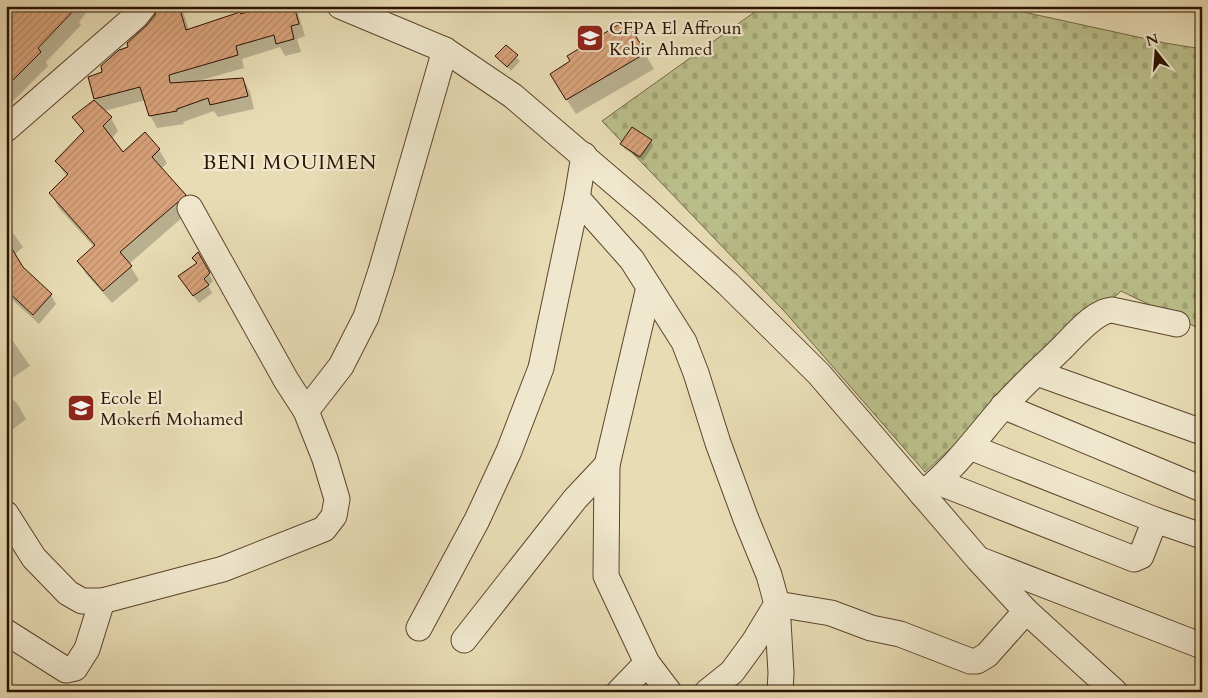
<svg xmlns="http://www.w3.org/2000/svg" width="1208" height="698" font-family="Cardo,serif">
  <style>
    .cemetery { fill: url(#cemetery-stones); stroke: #746846 }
    .shadow { fill: #0003 }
    .building { fill: url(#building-hatch); stroke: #2d1201 }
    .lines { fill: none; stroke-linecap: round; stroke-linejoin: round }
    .minor-casing { stroke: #5c442e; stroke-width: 27 }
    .minor { stroke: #f0e8ce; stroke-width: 25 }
    .labels { text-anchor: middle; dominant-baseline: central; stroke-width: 4.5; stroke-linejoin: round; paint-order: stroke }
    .poi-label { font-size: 18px; fill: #2d1201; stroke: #f0e8ce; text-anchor: start }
    .quarter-label { font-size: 20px; letter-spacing: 1px; fill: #2d1201; stroke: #f0e8ce }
  </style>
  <defs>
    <pattern id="cemetery-stones" width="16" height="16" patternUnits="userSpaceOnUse" patternTransform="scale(1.25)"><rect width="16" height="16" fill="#babf8a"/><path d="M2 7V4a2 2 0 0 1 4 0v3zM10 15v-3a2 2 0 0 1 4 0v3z" fill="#a0a375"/></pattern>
    <pattern id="building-hatch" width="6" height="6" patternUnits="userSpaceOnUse" patternTransform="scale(1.25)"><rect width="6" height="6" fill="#d9a37b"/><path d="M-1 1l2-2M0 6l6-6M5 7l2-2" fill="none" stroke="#bb8b69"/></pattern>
  </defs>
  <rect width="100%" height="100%" fill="#e8dcb4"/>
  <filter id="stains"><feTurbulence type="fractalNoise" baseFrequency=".004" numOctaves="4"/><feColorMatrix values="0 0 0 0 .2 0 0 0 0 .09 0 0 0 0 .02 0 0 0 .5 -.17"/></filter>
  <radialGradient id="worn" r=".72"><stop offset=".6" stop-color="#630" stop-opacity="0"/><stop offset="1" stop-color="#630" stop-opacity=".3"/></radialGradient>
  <path class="cemetery" d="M 763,6 L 996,6 L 1165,43 L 1202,49 L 1202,330 L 1121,291 L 925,472 L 785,312 L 602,121 Z"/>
  <g class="shadow">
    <path d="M 6,6 L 91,6 L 79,22 L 81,25 L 46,62 L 48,66 L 6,108 Z"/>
    <path d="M 162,6 L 179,6 L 184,14 L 189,30 L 272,6 L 294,6 L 298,13 L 305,36 L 297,39 L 301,52 L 285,56 L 280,47 L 242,59 L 244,68 L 198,81 L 243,79 L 250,92 L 254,109 L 218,117 L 214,111 L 183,122 L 184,124 L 157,128 L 150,115 L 146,100 L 104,111 L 111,118 L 118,131 L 111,139 L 122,154 L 145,134 L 159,150 L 167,163 L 161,169 L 184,195 L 192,209 L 129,264 L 139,280 L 112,303 L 86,274 L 78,261 L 94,247 L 58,207 L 51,193 L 67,177 L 56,161 L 84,133 L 74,118 L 98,105 L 95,99 L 104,72 L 130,48 Z"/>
    <path d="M 626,22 L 654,69 L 576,114 L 560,89 Z"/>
    <path d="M 506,46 L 520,61 L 511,71 L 497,56 Z"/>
    <path d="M 651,141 L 653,146 L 643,161 L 625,149 L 622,144 Z"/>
    <path d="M 6,223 L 23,247 L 14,255 L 22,268 L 51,295 L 56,304 L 39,324 L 6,294 Z"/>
    <path d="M 198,254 L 213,281 L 208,286 L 212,293 L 199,303 L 184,284 L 197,264 L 194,259 Z"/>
    <path d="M 6,331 L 30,366 L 6,382 Z"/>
    <path d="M 6,391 L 18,405 L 26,419 L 7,434 Z"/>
  </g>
  <g class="building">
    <path d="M 6,6 L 78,6 L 38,48 L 41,52 L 6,87 Z"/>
    <path d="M 158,6 L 179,6 L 186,30 L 240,12 L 241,14 L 267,6 L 294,6 L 299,24 L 291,26 L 294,39 L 276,44 L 274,35 L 236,46 L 238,55 L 169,75 L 170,83 L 243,78 L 248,96 L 210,105 L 208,98 L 177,109 L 177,111 L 149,116 L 140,87 L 94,99 L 88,77 L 102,72 L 101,66 L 119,50 L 128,47 L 127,43 L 147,25 L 155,15 Z"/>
    <path d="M 626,20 L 646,53 L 566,100 L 550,74 L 570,61 L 567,56 Z"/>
    <path d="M 506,45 L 518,55 L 507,67 L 495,56 Z"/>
    <path d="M 94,100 L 112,117 L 103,126 L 123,152 L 145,132 L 160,149 L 152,157 L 186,195 L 120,252 L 132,266 L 103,291 L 77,261 L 95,245 L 49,193 L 68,174 L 55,161 L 84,131 L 72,117 Z"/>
    <path d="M 632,127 L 652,140 L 640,157 L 620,144 Z"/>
    <path d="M 6,239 L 23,267 L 52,294 L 33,315 L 6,290 Z"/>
    <path d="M 198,252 L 210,273 L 204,279 L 209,285 L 193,296 L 178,276 L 197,263 L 192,258 Z"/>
  </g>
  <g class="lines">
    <g class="minor-casing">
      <g id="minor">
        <path d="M 340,6 L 445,50 L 513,96 L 644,208 L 728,284 L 819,374 L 978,559 L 1026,611 L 1115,692"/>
        <path d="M 6,129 L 136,16 L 144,6"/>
        <path d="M 577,198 L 632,260 L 684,342 L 696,373 L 718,443 L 746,519 L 769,575 L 777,604 L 781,673 L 780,692"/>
        <path d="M 649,287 L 607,465 L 606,576 L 647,663 L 669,692"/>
        <path d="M 1037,373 L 1202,432"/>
        <path d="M 1003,406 L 1202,489"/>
        <path d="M 306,411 L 341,366 L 366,317 L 381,271 L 445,50"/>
        <path d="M 970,447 L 1155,520 L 1202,536"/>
        <path d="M 938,482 L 1134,559 L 1141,556 L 1155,520"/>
        <path d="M 922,494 C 954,469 976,438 1002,408 C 1021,386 1044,366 1064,346 C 1076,334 1095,311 1112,310 L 1177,324"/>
        <path d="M 6,514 L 34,558 L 68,593 L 82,601 L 102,601 L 223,569 L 324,529 L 334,516 L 337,499 L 325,459 L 306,411 L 286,380 L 190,208"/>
        <path d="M 983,561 L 1202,646"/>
        <path d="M 419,628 L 477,520 L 509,451 L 541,368 L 577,198 L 584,155"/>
        <path d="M 6,632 L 66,670 L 75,668 L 87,649 L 102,601"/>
        <path d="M 464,640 L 575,499 L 607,465"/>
        <path d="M 619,692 L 647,663"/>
        <path d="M 707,692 L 732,672 L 754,642 L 777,604 L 831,613 L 871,628 L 900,634 L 970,661 L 977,661 L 987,655 L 1026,611"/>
      </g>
    </g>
    <use href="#minor" class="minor"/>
  </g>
  <defs>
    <g id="university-square" transform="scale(1.4375)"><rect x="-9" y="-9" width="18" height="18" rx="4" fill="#8f2418" stroke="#f0e8ce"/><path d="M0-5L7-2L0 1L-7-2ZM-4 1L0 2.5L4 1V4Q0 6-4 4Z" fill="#fff"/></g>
    <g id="school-square" transform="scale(1.4375)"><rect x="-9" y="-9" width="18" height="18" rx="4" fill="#8f2418" stroke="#f0e8ce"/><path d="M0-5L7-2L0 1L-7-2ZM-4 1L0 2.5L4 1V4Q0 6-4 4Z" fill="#fff"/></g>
  </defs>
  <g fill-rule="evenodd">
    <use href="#university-square" x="590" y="38"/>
    <use href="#school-square" x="81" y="408"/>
  </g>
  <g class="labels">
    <g class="poi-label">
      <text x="609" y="28">CFPA El Affroun<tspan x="609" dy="21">Kebir Ahmed</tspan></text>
      <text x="100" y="398">Ecole El<tspan x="100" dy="21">Mokerfi Mohamed</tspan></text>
    </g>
    <g class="quarter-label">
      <text x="290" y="162">BENI MOUIMEN</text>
    </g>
  </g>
  <rect width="1208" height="698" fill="none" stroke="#e8dcb4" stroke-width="25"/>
  <rect x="8" y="8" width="1193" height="683" fill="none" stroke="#2d1201" stroke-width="2.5"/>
  <rect x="12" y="12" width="1183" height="673" fill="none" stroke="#2d1201"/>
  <g transform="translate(1156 52) rotate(343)" stroke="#f0e8ce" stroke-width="4" paint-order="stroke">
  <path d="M0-4L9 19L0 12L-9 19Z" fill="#2d1201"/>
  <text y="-8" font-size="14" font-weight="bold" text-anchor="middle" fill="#2d1201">N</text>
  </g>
  <rect width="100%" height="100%" filter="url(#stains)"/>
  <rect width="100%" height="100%" fill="url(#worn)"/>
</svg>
